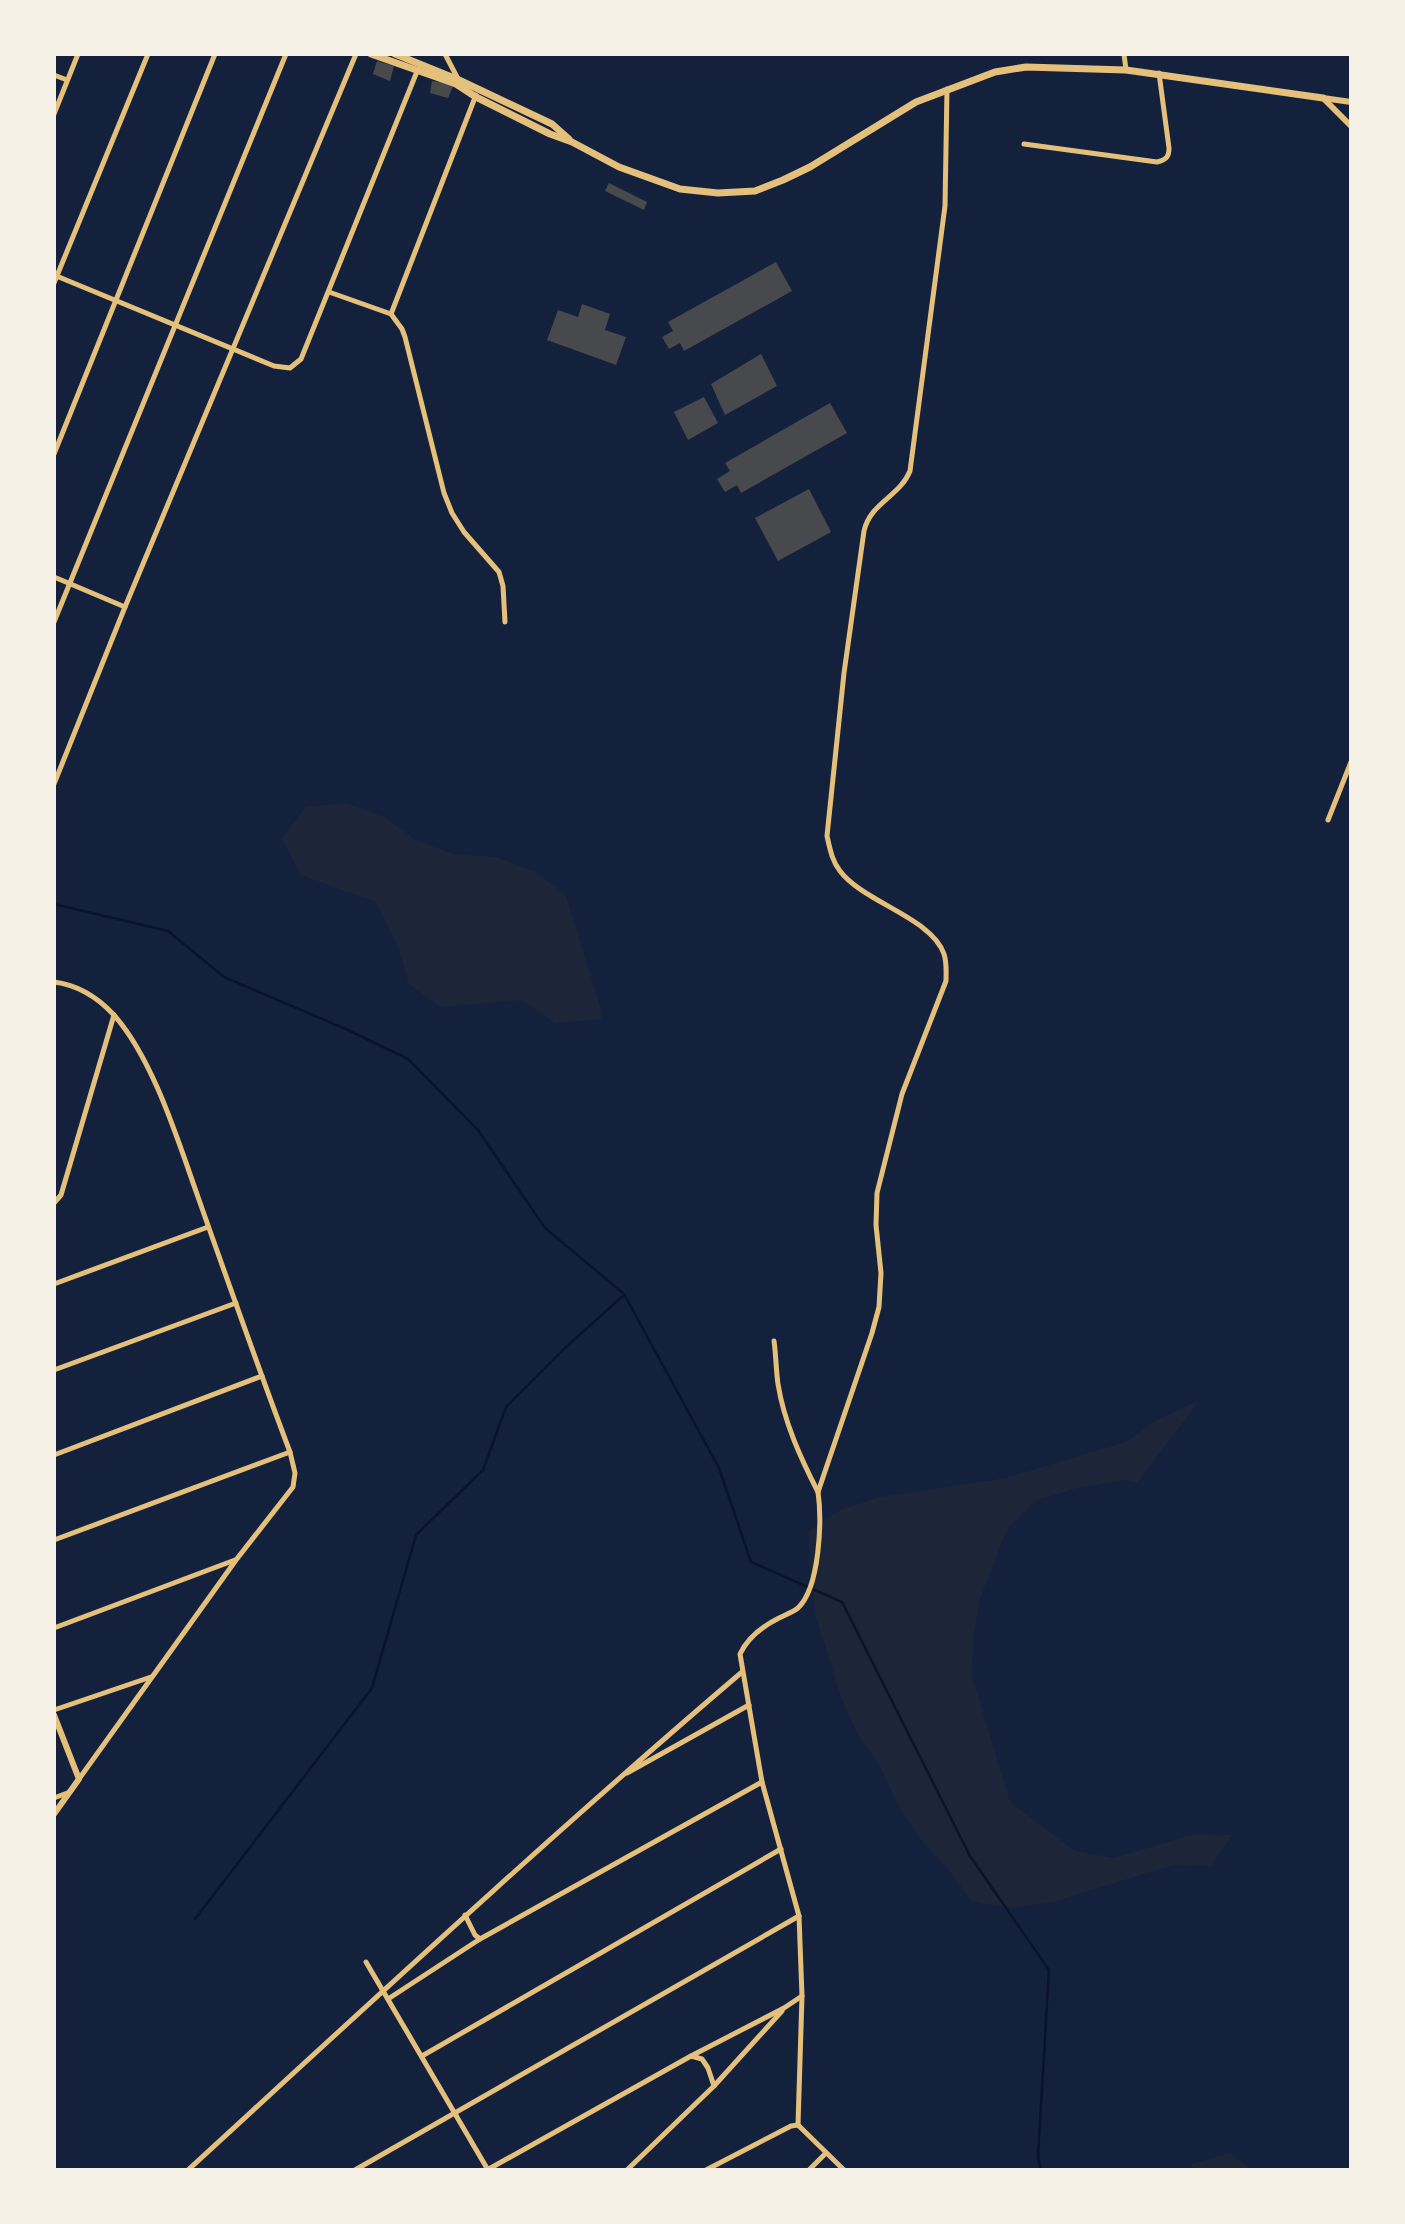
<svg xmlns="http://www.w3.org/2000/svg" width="1405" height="2224" font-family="Lato,sans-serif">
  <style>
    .green { fill: #1d2539 }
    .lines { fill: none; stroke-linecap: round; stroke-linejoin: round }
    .stream { stroke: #0b132b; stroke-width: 2.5 }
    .building { fill: #48494c }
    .minor { stroke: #e5c07b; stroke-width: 5 }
    .tertiary { stroke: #e5c07b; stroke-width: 6 }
    .secondary { stroke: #e5c07b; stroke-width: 7 }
  </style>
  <rect width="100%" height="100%" fill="#14213d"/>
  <g class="green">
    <path d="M 346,803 L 384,817 L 416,840 L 453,854 L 496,857 L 534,871 L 566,895 L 601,1009 L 601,1019 L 555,1023 L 522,1000 L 441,1007 L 409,984 L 398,946 L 376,902 L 301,875 L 282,839 L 306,807 Z"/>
    <path d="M 1200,1400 L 1137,1483 L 1125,1480 L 1077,1488 L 1037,1500 L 1008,1527 L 980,1599 L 973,1638 L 972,1676 L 1010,1802 L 1075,1851 L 1114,1858 L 1195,1834 L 1232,1835 L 1211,1866 L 1173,1865 L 1053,1902 L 1011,1908 L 971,1901 L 949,1870 L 922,1841 L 898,1805 L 880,1766 L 858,1735 L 841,1697 L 816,1617 L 810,1575 L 809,1531 L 840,1510 L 880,1497 L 1006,1478 L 1126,1442 L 1157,1420 Z"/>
    <path d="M 1230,2153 L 1253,2170 L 1193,2170 L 1192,2164 Z"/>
  </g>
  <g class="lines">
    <g class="stream">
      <path d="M 54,904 L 168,931 L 224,977 L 348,1030 L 408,1059 L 478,1130 L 545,1228 L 624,1294 L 719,1468 L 751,1562 L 842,1602 L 970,1856 L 1049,1970 L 1038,2157 L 1041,2170"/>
      <path d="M 195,1919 L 372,1688 L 416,1535 L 483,1470 L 506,1407 L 566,1347 L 624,1295"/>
    </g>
  </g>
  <g class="building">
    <path d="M 377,61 L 394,66 L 390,81 L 373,74 Z"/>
    <path d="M 432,81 L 454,84 L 448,98 L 430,93 Z"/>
    <path d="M 609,183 L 647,202 L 644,210 L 605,191 Z"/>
    <path d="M 776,262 L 792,291 L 684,351 L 680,343 L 669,349 L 662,337 L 673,331 L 668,322 Z"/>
    <path d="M 582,304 L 610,314 L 605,330 L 626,337 L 616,365 L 547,340 L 558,310 L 578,317 Z"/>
    <path d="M 761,354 L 777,386 L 725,415 L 711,384 Z"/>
    <path d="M 704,397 L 718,423 L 688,440 L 674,412 Z"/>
    <path d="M 830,403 L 847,433 L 741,493 L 737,485 L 725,492 L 717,479 L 730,471 L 725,463 Z"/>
    <path d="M 809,489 L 831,532 L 778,561 L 755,518 Z"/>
  </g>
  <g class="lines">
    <g class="minor">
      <path d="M 445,54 L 458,79"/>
      <path d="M 1124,54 L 1126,70"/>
      <path d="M 54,75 L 67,80"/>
      <path d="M 54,114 L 78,54"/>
      <path d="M 1024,144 L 1157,162 C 1166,160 1169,157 1169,148 L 1159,73"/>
      <path d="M 54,275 L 274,366 L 290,368 L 301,359 L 418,69"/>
      <path d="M 54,283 L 148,54"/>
      <path d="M 329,292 L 391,314"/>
      <path d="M 391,314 L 402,329 L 405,337 L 444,493 L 452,513 L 464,532 L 499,572 L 503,586 L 505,622"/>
      <path d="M 391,314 L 476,95"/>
      <path d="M 54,454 L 215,54"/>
      <path d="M 54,577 L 125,607"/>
      <path d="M 54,622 L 286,54"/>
      <path d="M 54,784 L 125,607 L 356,54"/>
      <path d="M 1328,820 L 1351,762"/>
      <path d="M 54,982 C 78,985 97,997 113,1014 C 153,1058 178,1141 198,1197 C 228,1282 258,1367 290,1452 L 295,1473 L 293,1487 L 236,1560 L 79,1779"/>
      <path d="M 54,1203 L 61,1195 L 114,1015"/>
      <path d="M 54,1284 L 208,1227"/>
      <path d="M 774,1341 C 776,1355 776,1370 778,1384 C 784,1422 801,1459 818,1492"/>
      <path d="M 54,1370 L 236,1303"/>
      <path d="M 54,1455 L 262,1376"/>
      <path d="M 54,1540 L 290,1452"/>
      <path d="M 54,1628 L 235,1560"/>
      <path d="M 54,1710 L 151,1677"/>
      <path d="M 627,1773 L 749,1705"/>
      <path d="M 54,1798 L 70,1792"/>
      <path d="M 465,1915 L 475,1935 L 480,1939"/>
      <path d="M 366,1962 L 488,2170"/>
      <path d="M 388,1999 L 480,1939 L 762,1782"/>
      <path d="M 422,2056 L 781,1849"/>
      <path d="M 691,2056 L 702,2059 L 708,2068 L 714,2086"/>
      <path d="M 798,2125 L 802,1996 L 799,1916 L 762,1782 L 740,1654 C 748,1637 763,1626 779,1618 C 785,1615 793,1612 798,1608 C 820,1587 822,1520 818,1492 L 872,1333 L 879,1307 L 881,1273 L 876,1225 L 877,1193 L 902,1094 L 946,981 C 946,972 947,963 944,954 C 932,918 863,902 840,871 C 832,861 830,849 827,836 L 844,673 L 864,531 C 870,503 900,496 910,471 L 945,206 L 947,89"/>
      <path d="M 798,2125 L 844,2170"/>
      <path d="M 188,2170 C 371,2002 553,1833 742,1672"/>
      <path d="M 355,2170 L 799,1916"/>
      <path d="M 487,2170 L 691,2056 L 784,2008 L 802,1996"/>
      <path d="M 627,2170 L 714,2086 L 782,2011"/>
      <path d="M 706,2170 L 791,2126 L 798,2125"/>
      <path d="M 809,2170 L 826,2153"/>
    </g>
    <g class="tertiary">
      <path d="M 1323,98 L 1351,126"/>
      <path d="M 1323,98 L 1351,102"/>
      <path d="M 54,1715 L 79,1779 L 54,1814"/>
    </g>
    <g class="secondary">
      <path d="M 371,54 L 456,84 L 476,97 L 550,134 L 572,142 L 619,167 L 680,189 L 718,193 L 755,191 L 783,180 L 810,167 L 916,102 L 995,72 L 1026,67 L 1126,70 L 1323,98"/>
      <path d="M 395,54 L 459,80 L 552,124 L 569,139"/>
    </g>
  </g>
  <rect width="1405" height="2224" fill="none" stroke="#f6f1e7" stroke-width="112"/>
</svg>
